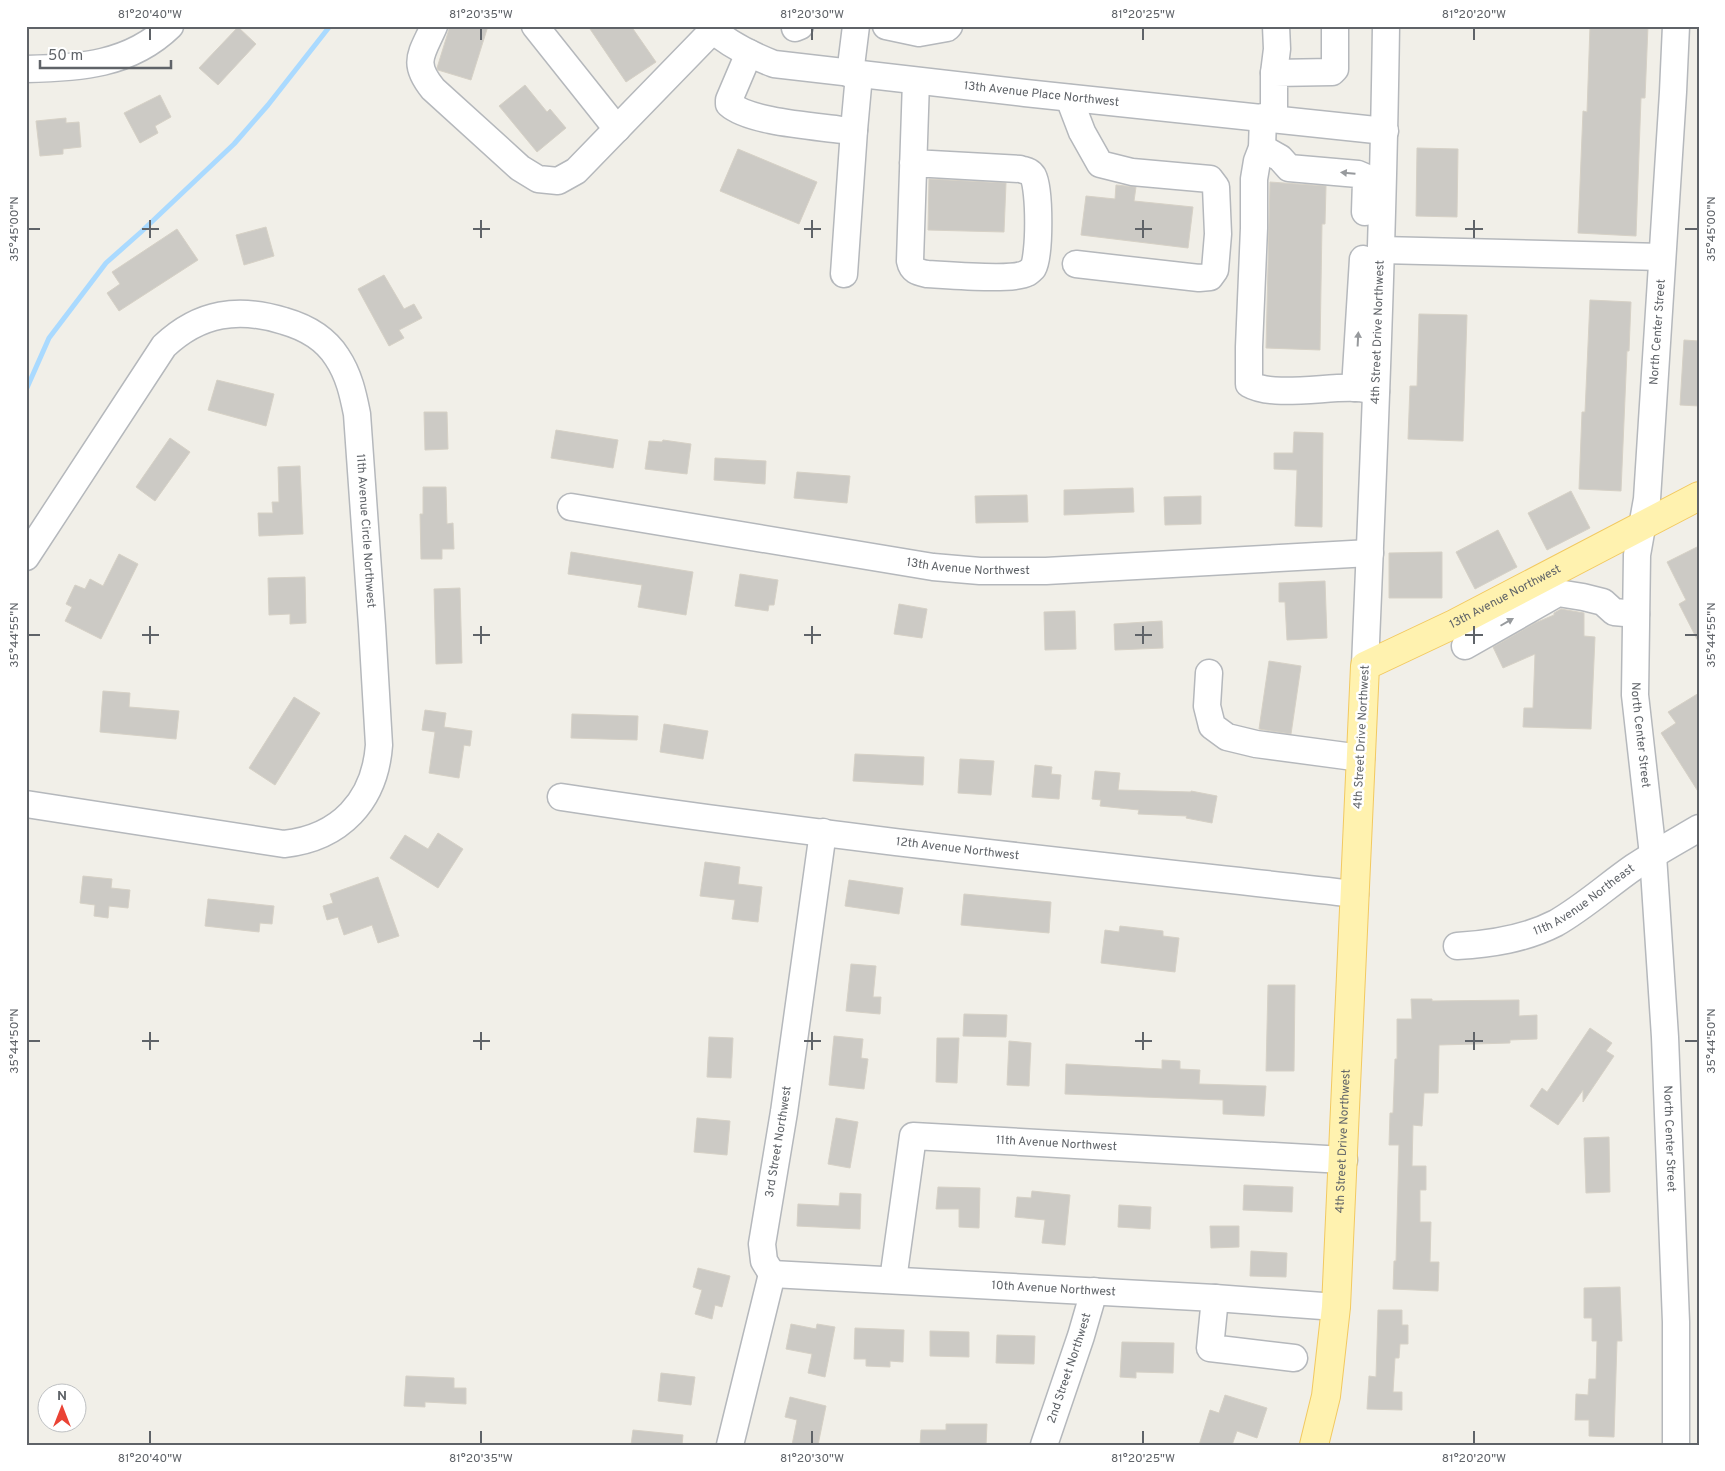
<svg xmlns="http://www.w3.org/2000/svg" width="1725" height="1471" font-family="Overpass,sans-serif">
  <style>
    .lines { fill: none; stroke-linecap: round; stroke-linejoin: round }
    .stream { stroke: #aadaff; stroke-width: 5 }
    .building { fill: #cccac5; stroke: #d6d1c6 }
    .minor-casing { stroke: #b5b8bc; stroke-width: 29 }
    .major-casing { stroke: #f2c960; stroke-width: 30 }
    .minor { stroke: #fff; stroke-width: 26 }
    .major { stroke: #fff2af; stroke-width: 28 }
    .oneway { fill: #979a9d }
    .ticks { fill: none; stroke: #5f6368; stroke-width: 2 }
    .labels { text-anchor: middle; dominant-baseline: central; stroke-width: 5; stroke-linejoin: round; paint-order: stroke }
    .street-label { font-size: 12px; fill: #5f6368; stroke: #fff }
    .neatline { fill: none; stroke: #5f6368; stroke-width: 2 }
    .ticks-label { font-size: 12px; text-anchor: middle; fill: #5f6368 }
  </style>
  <rect width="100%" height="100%" fill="#f1efe8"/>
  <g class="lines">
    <path class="stream" d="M 26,390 L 49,338 L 106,263 L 141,232 L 234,144 L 268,105 L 330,26"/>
  </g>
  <g class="building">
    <path d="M 450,26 L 488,26 L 471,80 L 438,70 L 437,68 Z"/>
    <path d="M 588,26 L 631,26 L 656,62 L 626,82 Z"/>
    <path d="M 1590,26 L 1648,26 L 1645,98 L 1641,98 L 1636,236 L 1578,233 L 1583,111 L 1587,112 Z"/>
    <path d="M 238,27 L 256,44 L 218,85 L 199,68 Z"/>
    <path d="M 525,85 L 547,112 L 550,109 L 566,128 L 537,152 L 499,106 Z"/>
    <path d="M 160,95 L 171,117 L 155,126 L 158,133 L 140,143 L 124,113 Z"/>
    <path d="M 66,118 L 66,123 L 79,122 L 81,147 L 63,149 L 63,154 L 40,156 L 36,121 Z"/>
    <path d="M 1417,148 L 1458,149 L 1457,217 L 1416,216 Z"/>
    <path d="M 738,149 L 817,182 L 799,224 L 720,191 Z"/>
    <path d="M 929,179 L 1006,183 L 1004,232 L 928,230 Z"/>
    <path d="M 1270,182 L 1326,186 L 1325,224 L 1322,224 L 1320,350 L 1266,348 Z"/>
    <path d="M 1116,185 L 1136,187 L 1134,201 L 1193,207 L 1188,248 L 1081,235 L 1086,196 L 1115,199 Z"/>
    <path d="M 266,227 L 274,256 L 244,265 L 236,235 Z"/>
    <path d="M 177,229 L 198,260 L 119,311 L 107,293 L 120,284 L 112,272 Z"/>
    <path d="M 384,275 L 404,309 L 414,304 L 422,318 L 399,330 L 404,338 L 389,346 L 358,289 Z"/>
    <path d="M 1590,300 L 1631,302 L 1629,351 L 1627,351 L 1621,491 L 1579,489 L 1582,412 L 1585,412 Z"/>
    <path d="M 1419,314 L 1467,315 L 1463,441 L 1408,439 L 1410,386 L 1417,386 Z"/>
    <path d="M 1684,340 L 1699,341 L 1699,406 L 1680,405 Z"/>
    <path d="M 217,380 L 274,394 L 266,426 L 208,410 Z"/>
    <path d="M 424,412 L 447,412 L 448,449 L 425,450 Z"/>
    <path d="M 556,430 L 618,440 L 613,468 L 551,458 Z"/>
    <path d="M 1294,432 L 1323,433 L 1322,527 L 1295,526 L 1297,470 L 1274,469 L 1274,453 L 1293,453 Z"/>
    <path d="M 170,438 L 190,452 L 155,501 L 136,487 Z"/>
    <path d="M 663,440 L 691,444 L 687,474 L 645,469 L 649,441 L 662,442 Z"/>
    <path d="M 715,458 L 766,461 L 765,484 L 714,480 Z"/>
    <path d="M 300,466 L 303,534 L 259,536 L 258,513 L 273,513 L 272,502 L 279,502 L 278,467 Z"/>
    <path d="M 797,472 L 850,476 L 847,503 L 794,498 Z"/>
    <path d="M 423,487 L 446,487 L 447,524 L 453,523 L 454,549 L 442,549 L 442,559 L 421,559 L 420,514 L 423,514 Z"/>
    <path d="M 1133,488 L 1134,512 L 1064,515 L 1064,490 Z"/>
    <path d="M 1571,491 L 1590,528 L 1547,550 L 1528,513 Z"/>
    <path d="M 1027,495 L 1028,522 L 976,523 L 975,496 Z"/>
    <path d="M 1201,496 L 1201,524 L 1165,525 L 1164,497 Z"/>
    <path d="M 1498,530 L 1517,567 L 1475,589 L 1456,552 Z"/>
    <path d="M 1699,546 L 1699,643 L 1679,604 L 1686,600 L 1667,562 Z"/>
    <path d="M 571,552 L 693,572 L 686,615 L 638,607 L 642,585 L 568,574 Z"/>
    <path d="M 1442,552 L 1442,598 L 1389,598 L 1389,553 Z"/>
    <path d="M 119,554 L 138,564 L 101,639 L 65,621 L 72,607 L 66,604 L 75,585 L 85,589 L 90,579 L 103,586 Z"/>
    <path d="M 740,574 L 778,580 L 774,605 L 769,605 L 768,611 L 735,606 Z"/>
    <path d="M 305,577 L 306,623 L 290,624 L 290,614 L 269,615 L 268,578 Z"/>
    <path d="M 1325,581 L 1327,638 L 1287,640 L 1285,602 L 1279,602 L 1279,583 Z"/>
    <path d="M 460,588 L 462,663 L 436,664 L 434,589 Z"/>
    <path d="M 899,604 L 927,609 L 922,638 L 894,634 Z"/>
    <path d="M 1561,609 L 1584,613 L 1584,636 L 1595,637 L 1591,729 L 1523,727 L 1524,708 L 1533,708 L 1535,654 L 1503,668 L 1493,647 L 1535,623 L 1554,615 L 1554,613 Z"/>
    <path d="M 1075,611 L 1076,649 L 1045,650 L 1044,612 Z"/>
    <path d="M 1162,621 L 1163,648 L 1115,650 L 1114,624 Z"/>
    <path d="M 1269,661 L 1301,666 L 1291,734 L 1259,729 Z"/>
    <path d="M 103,691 L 130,693 L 129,707 L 179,711 L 176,739 L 100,732 Z"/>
    <path d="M 1699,693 L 1699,793 L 1661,733 L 1676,723 L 1668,712 Z"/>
    <path d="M 294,697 L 320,713 L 275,785 L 249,768 Z"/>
    <path d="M 425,710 L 446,713 L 444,727 L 472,731 L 470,746 L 464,745 L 459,778 L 429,773 L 435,732 L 422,730 Z"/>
    <path d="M 572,714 L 638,716 L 637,740 L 571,738 Z"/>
    <path d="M 664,724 L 708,731 L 703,759 L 660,752 Z"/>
    <path d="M 855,754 L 924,757 L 923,785 L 853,781 Z"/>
    <path d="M 960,759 L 994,761 L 991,795 L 958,793 Z"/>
    <path d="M 1035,765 L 1052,767 L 1051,774 L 1061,775 L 1059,799 L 1032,797 Z"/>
    <path d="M 1095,771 L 1120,773 L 1118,790 L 1191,792 L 1191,791 L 1217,796 L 1212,823 L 1186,818 L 1187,816 L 1138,814 L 1139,810 L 1100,806 L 1101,800 L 1092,799 Z"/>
    <path d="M 438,833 L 463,849 L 438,888 L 390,858 L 405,835 L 428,849 Z"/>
    <path d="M 705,862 L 740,867 L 738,884 L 762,887 L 758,922 L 732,919 L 735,900 L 700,896 Z"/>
    <path d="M 83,876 L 112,879 L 111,888 L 130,890 L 128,908 L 109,906 L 108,918 L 94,916 L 95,905 L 80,903 Z"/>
    <path d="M 378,877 L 399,936 L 378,943 L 372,925 L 344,935 L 338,917 L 327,920 L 323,906 L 333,903 L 330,894 Z"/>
    <path d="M 849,880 L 903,888 L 899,914 L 845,906 Z"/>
    <path d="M 964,894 L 1051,902 L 1049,933 L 961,925 Z"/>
    <path d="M 208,899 L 274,906 L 272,924 L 260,923 L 259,932 L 205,926 Z"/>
    <path d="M 1120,926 L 1163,931 L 1163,936 L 1179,938 L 1175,972 L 1101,963 L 1105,930 L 1119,932 Z"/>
    <path d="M 851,964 L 876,966 L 873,997 L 881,997 L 880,1014 L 846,1011 Z"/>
    <path d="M 1268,985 L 1295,985 L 1294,1071 L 1266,1071 Z"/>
    <path d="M 1411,999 L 1432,999 L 1432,1001 L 1519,1000 L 1519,1016 L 1537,1015 L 1537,1039 L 1510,1040 L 1510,1043 L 1439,1045 L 1438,1093 L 1424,1093 L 1422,1126 L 1413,1125 L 1412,1166 L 1426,1166 L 1426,1190 L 1420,1190 L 1420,1222 L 1431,1222 L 1430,1262 L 1439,1262 L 1438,1291 L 1393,1289 L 1394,1261 L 1396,1261 L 1399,1145 L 1389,1145 L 1390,1113 L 1393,1113 L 1395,1059 L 1397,1059 L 1397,1019 L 1412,1019 Z"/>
    <path d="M 964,1014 L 1007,1015 L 1006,1037 L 963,1036 Z"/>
    <path d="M 1590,1028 L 1612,1043 L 1606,1051 L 1614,1056 L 1583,1102 L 1583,1090 L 1558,1125 L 1530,1106 L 1542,1088 L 1547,1092 Z"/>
    <path d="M 834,1036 L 863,1039 L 861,1058 L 868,1059 L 864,1089 L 829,1085 Z"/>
    <path d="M 709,1037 L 733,1038 L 731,1078 L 707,1077 Z"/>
    <path d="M 937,1038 L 959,1038 L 957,1083 L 936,1082 Z"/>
    <path d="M 1009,1041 L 1031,1043 L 1029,1086 L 1007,1085 Z"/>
    <path d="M 1162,1060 L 1180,1061 L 1180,1069 L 1200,1070 L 1199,1084 L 1266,1086 L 1264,1116 L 1223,1114 L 1223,1100 L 1065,1094 L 1066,1064 L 1162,1069 Z"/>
    <path d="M 697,1118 L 730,1121 L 727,1155 L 694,1152 Z"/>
    <path d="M 836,1118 L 858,1122 L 850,1168 L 828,1164 Z"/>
    <path d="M 1609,1137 L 1610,1192 L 1586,1193 L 1584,1138 Z"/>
    <path d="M 1244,1185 L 1293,1187 L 1292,1212 L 1243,1210 Z"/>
    <path d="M 938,1187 L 980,1188 L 979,1228 L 959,1227 L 959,1209 L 936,1209 Z"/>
    <path d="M 1032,1191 L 1070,1195 L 1065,1245 L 1042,1243 L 1045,1220 L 1015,1217 L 1017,1197 L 1031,1198 Z"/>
    <path d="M 840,1193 L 861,1194 L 860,1229 L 797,1226 L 798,1204 L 839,1206 Z"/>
    <path d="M 1119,1205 L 1151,1207 L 1150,1229 L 1118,1227 Z"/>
    <path d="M 1210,1226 L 1239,1226 L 1239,1247 L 1211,1248 Z"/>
    <path d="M 1251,1251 L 1287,1253 L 1286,1277 L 1250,1276 Z"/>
    <path d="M 698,1268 L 730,1276 L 722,1307 L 715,1305 L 712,1319 L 695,1314 L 702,1290 L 693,1287 Z"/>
    <path d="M 1620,1287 L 1622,1341 L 1617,1341 L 1614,1437 L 1589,1436 L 1589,1420 L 1575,1420 L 1576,1394 L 1588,1395 L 1589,1379 L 1596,1379 L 1597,1341 L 1592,1341 L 1592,1318 L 1584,1318 L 1584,1288 Z"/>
    <path d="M 1378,1310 L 1402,1310 L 1402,1325 L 1408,1325 L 1408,1344 L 1400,1344 L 1399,1358 L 1395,1358 L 1393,1392 L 1402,1392 L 1402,1410 L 1367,1409 L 1369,1376 L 1376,1377 Z"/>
    <path d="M 791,1324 L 816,1329 L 817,1324 L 835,1327 L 825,1377 L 808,1373 L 812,1354 L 786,1349 Z"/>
    <path d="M 855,1328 L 904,1330 L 903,1362 L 890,1361 L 890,1367 L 866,1366 L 866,1359 L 854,1359 Z"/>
    <path d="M 930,1331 L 969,1332 L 969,1357 L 930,1356 Z"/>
    <path d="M 997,1335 L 1035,1336 L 1034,1364 L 996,1363 Z"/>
    <path d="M 1122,1342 L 1174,1343 L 1173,1373 L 1136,1372 L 1136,1378 L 1120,1377 Z"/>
    <path d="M 661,1373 L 695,1377 L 691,1405 L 658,1401 Z"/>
    <path d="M 406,1376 L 454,1378 L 454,1388 L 466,1388 L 466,1404 L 425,1402 L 425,1407 L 404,1406 Z"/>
    <path d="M 1225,1395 L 1267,1408 L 1257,1438 L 1237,1431 L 1232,1445 L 1199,1445 L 1210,1410 L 1219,1413 Z"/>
    <path d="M 790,1397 L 826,1406 L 818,1445 L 792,1445 L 797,1420 L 785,1417 Z"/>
    <path d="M 946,1424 L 987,1424 L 986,1445 L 920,1445 L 921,1430 L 946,1430 Z"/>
    <path d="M 633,1430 L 683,1435 L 682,1445 L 631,1445 Z"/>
  </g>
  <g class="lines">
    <g class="minor-casing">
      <g id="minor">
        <path d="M 434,26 C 422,54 411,62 433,89 L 520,168 L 538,179 L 558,181 L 576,171 L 713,30"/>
        <path d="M 535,26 L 617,129"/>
        <path id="s1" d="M 709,26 C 727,44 751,55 774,64 L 1025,93 L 1385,131"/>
        <path d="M 886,26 L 919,33 L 947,28 L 949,26"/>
        <path id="s2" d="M 1676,26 L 1673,92 L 1647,499 L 1637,555 L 1635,695 L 1653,855 L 1665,1037 L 1676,1322 L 1676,1445"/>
        <path d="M 795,28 L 800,26"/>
        <path d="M 749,53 L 729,100 L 729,104 C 749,122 814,126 842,130 L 854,130 L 859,75"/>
        <path d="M 26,69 C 79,68 130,65 170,26"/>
        <path d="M 1274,73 L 1277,49 L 1276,26"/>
        <path d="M 850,74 L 856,26"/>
        <path d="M 1069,98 L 1082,132 L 1100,164 L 1132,172 L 1210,179 L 1216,187 L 1218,234 L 1215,270 L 1210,277 L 1199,278 L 1076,264"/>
        <path d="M 1263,117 L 1262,148 L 1257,161 L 1254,179 L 1254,228 L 1249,347 L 1249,384 C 1273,398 1328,386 1356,388 C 1362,388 1369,390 1376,391"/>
        <path d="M 1274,119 L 1274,73 L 1332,72 L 1335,69 L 1335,26"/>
        <path d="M 1262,148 L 1280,158 L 1289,168 L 1358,174 L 1365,177 L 1366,181 L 1365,212"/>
        <path d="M 913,163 L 1020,169 C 1026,171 1030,171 1033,176 C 1040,189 1040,256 1033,268 C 1031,270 1029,272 1027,273 C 1013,281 947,275 927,274 C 918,272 912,271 910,261 L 916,81"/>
        <path d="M 1381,250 L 1662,257"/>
        <path d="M 844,274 L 854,130"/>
        <path d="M 1355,388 L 1363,259"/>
        <path id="s3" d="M 571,507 L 933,567 L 980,571 L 1046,571 L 1370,553"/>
        <path id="s4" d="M 26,557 L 164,346 C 200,312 239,307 284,321 C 305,327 325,338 337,357 C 349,375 353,394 357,414 L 372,626 L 379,745 C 375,801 340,838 284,844 L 26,804"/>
        <path d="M 1465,646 L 1558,593 L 1583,597 L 1603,602 L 1614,612 L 1636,614"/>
        <path id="s5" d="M 1365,666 C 1374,453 1383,240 1386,26"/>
        <path d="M 1209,673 L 1207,706 L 1212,726 L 1227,737 L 1256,744 L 1361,758"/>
        <path id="s6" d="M 561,797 C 824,837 1090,864 1355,894"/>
        <path id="s7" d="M 1457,946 C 1491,944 1525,939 1556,923 C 1584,907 1608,885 1634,867 C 1655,853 1677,841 1699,828"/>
        <path id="s8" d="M 772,1274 L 1215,1298 L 1336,1307"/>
        <path id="s9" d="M 772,1274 L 764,1261 L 762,1244 L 784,1112 L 823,832"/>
        <path id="s10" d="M 893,1280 L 913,1136 L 1344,1160"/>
        <path d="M 1215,1298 L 1210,1348 L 1294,1358"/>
        <path d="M 730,1445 L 772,1274"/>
        <path id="s11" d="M 1044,1445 L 1081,1336 L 1094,1291"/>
      </g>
    </g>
    <g class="major-casing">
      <g id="major">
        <path id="s12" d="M 1314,1445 L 1326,1396 L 1336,1307 L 1365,666 L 1454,624 L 1699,496"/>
      </g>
    </g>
    <use href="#minor" class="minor"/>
    <use href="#major" class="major"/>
  </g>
  <defs><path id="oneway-solid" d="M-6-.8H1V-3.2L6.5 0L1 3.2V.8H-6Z" transform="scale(1.25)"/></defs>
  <g class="oneway">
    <use href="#oneway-solid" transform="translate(1348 173) rotate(-175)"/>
    <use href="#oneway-solid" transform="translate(1358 339) rotate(-87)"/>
    <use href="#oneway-solid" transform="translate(1507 622) rotate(-30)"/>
  </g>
  <path class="ticks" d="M 150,28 L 150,40M 481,28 L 481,40M 812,28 L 812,40M 1143,28 L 1143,40M 1474,28 L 1474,40M 150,220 L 150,238M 481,220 L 481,238M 812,220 L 812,238M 1143,220 L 1143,238M 1474,220 L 1474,238M 28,229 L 40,229M 142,229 L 159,229M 473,229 L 490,229M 804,229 L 821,229M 1135,229 L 1152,229M 1465,229 L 1483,229M 1685,229 L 1698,229M 150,626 L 150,644M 481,626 L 481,644M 812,626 L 812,644M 1143,626 L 1143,644M 1474,626 L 1474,644M 28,635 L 40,635M 142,635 L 159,635M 473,635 L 490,635M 804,635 L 821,635M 1135,635 L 1152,635M 1465,635 L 1483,635M 1685,635 L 1698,635M 150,1032 L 150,1050M 481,1032 L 481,1050M 812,1032 L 812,1050M 1143,1032 L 1143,1050M 1474,1032 L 1474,1050M 28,1041 L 40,1041M 142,1041 L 159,1041M 473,1041 L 490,1041M 804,1041 L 821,1041M 1135,1041 L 1152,1041M 1465,1041 L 1483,1041M 1685,1041 L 1698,1041M 150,1431 L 150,1444M 481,1431 L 481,1444M 812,1431 L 812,1444M 1143,1431 L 1143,1444M 1474,1431 L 1474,1444"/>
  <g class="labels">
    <g class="street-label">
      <text stroke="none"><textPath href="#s1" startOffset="345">13th Avenue Place Northwest</textPath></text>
      <text stroke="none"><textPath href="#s5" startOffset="334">4th Street Drive Northwest</textPath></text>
      <text transform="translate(1658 332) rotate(-86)">North Center Street</text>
      <text stroke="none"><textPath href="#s4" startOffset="625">11th Avenue Circle Northwest</textPath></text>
      <text stroke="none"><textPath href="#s3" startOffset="402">13th Avenue Northwest</textPath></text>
      <text stroke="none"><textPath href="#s12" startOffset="938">13th Avenue Northwest</textPath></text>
      <text stroke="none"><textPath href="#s2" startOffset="711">North Center Street</textPath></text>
      <text transform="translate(1362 737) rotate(-87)">4th Street Drive Northwest</text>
      <text stroke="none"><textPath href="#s6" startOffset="400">12th Avenue Northwest</textPath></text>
      <text stroke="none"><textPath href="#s7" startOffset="138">11th Avenue Northeast</textPath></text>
      <text stroke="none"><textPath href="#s2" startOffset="1116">North Center Street</textPath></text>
      <text stroke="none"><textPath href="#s12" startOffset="306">4th Street Drive Northwest</textPath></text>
      <text stroke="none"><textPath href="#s9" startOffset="136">3rd Street Northwest</textPath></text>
      <text stroke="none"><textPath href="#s10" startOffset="289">11th Avenue Northwest</textPath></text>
      <text stroke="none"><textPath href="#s8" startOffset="282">10th Avenue Northwest</textPath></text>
      <text stroke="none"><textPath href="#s11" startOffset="81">2nd Street Northwest</textPath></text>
    </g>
  </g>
  <rect width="1725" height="1471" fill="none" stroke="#ffffff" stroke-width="55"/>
  <g transform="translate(62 1408)"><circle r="24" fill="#ffffff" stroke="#bfc1c3"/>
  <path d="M0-4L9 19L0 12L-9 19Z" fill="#ea4335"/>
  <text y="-8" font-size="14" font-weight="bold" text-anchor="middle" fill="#5f6368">N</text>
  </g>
  <path d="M40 60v8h131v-8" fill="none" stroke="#5f6368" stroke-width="2.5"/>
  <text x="48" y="60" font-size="15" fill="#5f6368" stroke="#ffffff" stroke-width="4" paint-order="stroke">50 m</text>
  <rect x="28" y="28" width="1670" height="1416" class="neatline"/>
  <g class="ticks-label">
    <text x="150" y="18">81°20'40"W</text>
    <text x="481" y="18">81°20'35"W</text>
    <text x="812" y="18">81°20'30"W</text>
    <text x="1143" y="18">81°20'25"W</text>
    <text x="1474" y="18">81°20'20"W</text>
    <text transform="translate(14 229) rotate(-90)" y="4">35°45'00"N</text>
    <text transform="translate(1711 229) rotate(-90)" y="4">35°45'00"N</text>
    <text transform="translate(14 635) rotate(-90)" y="4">35°44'55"N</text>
    <text transform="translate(1711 635) rotate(-90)" y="4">35°44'55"N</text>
    <text transform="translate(14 1041) rotate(-90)" y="4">35°44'50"N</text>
    <text transform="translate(1711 1041) rotate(-90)" y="4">35°44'50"N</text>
    <text x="150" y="1462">81°20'40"W</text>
    <text x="481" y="1462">81°20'35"W</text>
    <text x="812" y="1462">81°20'30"W</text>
    <text x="1143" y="1462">81°20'25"W</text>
    <text x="1474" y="1462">81°20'20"W</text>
  </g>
</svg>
